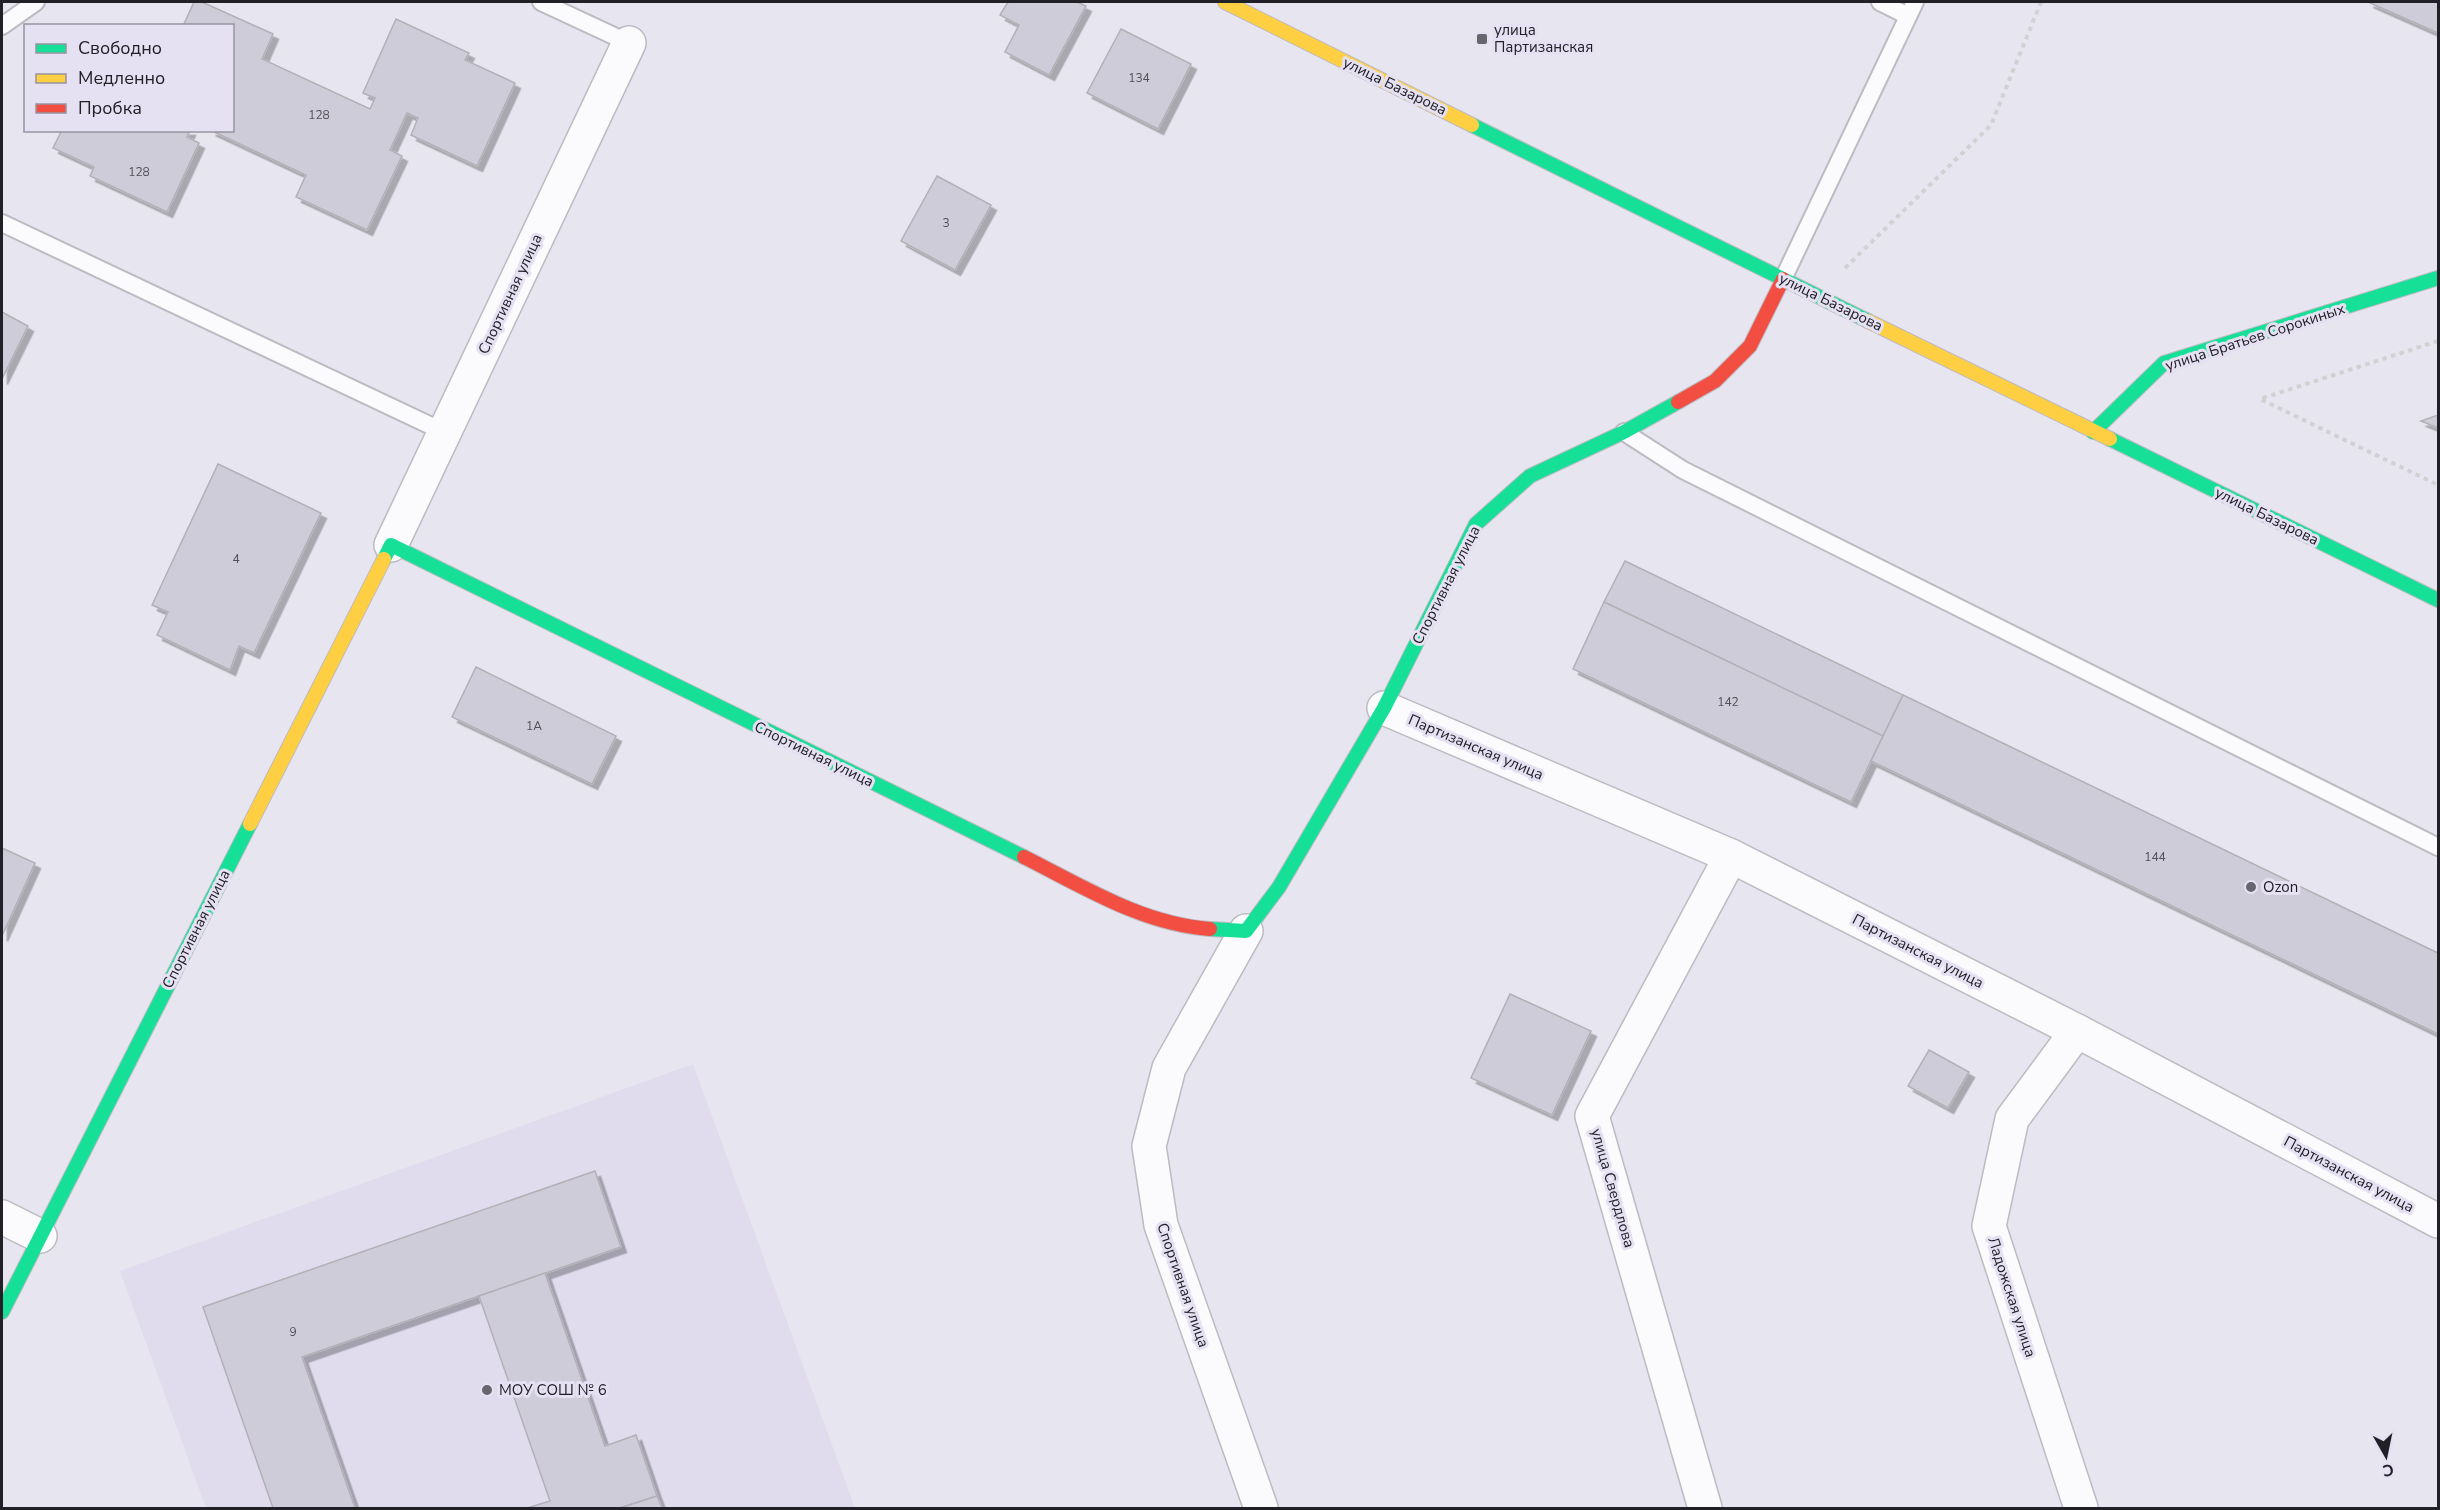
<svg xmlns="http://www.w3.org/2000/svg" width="2440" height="1510" font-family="'Nunito Sans',sans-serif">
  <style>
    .built { fill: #e0dcee }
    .building { fill: #cfccd9; stroke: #b2b0b7; stroke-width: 1.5; filter: url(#shadow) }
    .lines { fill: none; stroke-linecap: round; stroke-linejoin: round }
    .lane-casing { stroke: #bcbbc2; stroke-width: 20 }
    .street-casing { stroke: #bcbbc2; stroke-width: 36 }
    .fast-casing { stroke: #bcbbc2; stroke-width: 16 }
    .slow-casing { stroke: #bcbbc2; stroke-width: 16 }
    .jam-casing { stroke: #bcbbc2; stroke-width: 16 }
    .path { stroke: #d1d0d3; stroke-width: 4; stroke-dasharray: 4.5 4.5; stroke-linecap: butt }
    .lane { stroke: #fbfbfd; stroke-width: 16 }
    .street { stroke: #fbfbfd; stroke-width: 33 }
    .fast { stroke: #16e098; stroke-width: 14 }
    .slow { stroke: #ffcf43; stroke-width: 14 }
    .jam { stroke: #f24e42; stroke-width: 14 }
    .poi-dot { fill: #67656d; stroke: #e5e1f3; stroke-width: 2 }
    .labels { text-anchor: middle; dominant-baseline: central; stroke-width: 6; stroke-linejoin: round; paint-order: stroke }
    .number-label { font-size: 12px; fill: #514f58 }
    .poi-label { font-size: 15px; fill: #222027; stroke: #e5e1f3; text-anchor: start }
    .street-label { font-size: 15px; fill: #222027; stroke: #e5e1f3 }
  </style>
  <defs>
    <filter id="shadow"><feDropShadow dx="5.5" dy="5.5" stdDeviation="0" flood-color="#0004"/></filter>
  </defs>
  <rect width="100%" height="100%" fill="#e7e5ef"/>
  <path class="built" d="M 693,1064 L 855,1508 L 206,1508 L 120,1271 Z"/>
  <g class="building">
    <path d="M 194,2 L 202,2 L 273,34 L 262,59 L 370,109 L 375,98 L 363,93 L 396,19 L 469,53 L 465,60 L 515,83 L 477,166 L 411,135 L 418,118 L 407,113 L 390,150 L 402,156 L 367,230 L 296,197 L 306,175 L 210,130 L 232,130 L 232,26 L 183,26 Z"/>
    <path d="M 1008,2 L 1077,2 L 1086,6 L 1049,75 L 1005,52 L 1019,25 L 1000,15 Z"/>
    <path d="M 2368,2 L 2438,2 L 2438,33 Z"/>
    <path d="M 1121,29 L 1191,64 L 1158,129 L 1087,93 Z"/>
    <path d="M 62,130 L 190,130 L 187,137 L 199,143 L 167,212 L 90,176 L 94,167 L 53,148 Z"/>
    <path d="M 937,176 L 991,205 L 955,270 L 901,241 Z"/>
    <path d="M 2,312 L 28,326 L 2,379 Z"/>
    <path d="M 2438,415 L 2438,428 L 2421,421 Z"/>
    <path d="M 218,464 L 321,513 L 254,653 L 239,646 L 230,670 L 157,635 L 168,612 L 152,605 Z"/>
    <path d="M 1625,561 L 1903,695 L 1883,736 L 1604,602 Z"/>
    <path d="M 1604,602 L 1883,736 L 1851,802 L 1573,669 Z"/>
    <path d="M 476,667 L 616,736 L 592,784 L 452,717 Z"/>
    <path d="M 1903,695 L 2438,953 L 2438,1034 L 1871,761 Z"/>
    <path d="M 2,848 L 35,863 L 2,936 Z"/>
    <path d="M 1510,994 L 1591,1031 L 1552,1115 L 1471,1078 Z"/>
    <path d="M 1929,1050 L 1969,1072 L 1948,1108 L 1908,1086 Z"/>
    <path d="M 595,1171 L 621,1247 L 302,1357 L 355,1508 L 273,1508 L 203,1307 Z"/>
    <path d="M 545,1273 L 605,1446 L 636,1435 L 657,1496 L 620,1508 L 527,1508 L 550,1501 L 479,1296 Z"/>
    <path d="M 657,1496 L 662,1508 L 620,1508 Z"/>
  </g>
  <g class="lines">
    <g class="lane-casing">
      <g id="lane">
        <path d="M 541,2 L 629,43"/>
        <path d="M 1880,2 L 1908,16"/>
        <path d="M 2,26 L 36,2"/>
        <path d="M 2,223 L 444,432"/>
        <path d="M 1783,279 L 1915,2"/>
        <path d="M 1624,432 L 1683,470 L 2438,847"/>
      </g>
    </g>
    <g class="street-casing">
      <g id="street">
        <path d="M 391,545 L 629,43"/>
        <path d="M 1384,708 L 1731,856 L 2077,1031 L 2438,1221"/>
        <path d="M 1246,931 L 1169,1068 L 1149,1146 L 1161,1225 L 1261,1508"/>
        <path d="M 2077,1031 L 2012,1119 L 1989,1226 L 2081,1508"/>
        <path d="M 2,1217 L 40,1236"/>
        <path d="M 1705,1508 L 1592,1116 L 1731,856"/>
      </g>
    </g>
    <g class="fast-casing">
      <g id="fast">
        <path d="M 1472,125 L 1868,321"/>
        <path d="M 2093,432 L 2164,363 L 2438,278"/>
        <path d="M 2110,439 L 2438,600"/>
        <path d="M 384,559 L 391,545 L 1024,857"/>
        <path d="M 1210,929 L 1246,931 L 1279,887 L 1384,708 L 1476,524 L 1530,476 L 1624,432 L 1678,402"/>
        <path d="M 2,1312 L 250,824"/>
      </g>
    </g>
    <g class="slow-casing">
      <g id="slow">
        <path d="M 1225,2 L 1472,125"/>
        <path d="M 1868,321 L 2110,439"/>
        <path d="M 250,824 L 384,559"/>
      </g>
    </g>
    <g class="jam-casing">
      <g id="jam">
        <path d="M 1678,402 L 1715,381 L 1750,346 L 1783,279"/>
        <path d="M 1024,857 C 1084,887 1142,924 1210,929"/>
      </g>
    </g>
    <g class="path">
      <path d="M 1845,268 L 1991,125 L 2041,2"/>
      <path d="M 2438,341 L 2260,399 L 2438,485"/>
    </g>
    <use href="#lane" class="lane"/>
    <use href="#street" class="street"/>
    <use href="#fast" class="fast"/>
    <use href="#slow" class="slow"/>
    <use href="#jam" class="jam"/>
  </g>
  <g class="poi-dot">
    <rect x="1476" y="33" width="12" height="12" rx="3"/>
    <circle cx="2251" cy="887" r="6"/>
    <circle cx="487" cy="1390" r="6"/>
  </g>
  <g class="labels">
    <g class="number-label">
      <text x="1139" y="78">134</text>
      <text x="319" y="115">128</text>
      <text x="139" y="172">128</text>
      <text x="946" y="223">3</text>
      <text x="236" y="559">4</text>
      <text x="1728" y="702">142</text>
      <text x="534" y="726">1А</text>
      <text x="2155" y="857">144</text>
      <text x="293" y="1332">9</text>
    </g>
    <g class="poi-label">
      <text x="1494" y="30">улица<tspan x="1494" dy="17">Партизанская</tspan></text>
      <text x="2263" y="887">Ozon</text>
      <text x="499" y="1390">МОУ СОШ № 6</text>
    </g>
    <g class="street-label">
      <text transform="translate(1395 86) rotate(26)">улица Базарова</text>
      <text transform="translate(510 294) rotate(-65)">Спортивная улица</text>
      <text transform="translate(1831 302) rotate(26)">улица Базарова</text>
      <text transform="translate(2255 337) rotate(-18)">улица Братьев Сорокиных</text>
      <text transform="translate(2267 516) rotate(26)">улица Базарова</text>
      <text transform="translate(1446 585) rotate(-63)">Спортивная улица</text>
      <text transform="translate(1476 747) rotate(23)">Партизанская улица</text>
      <text transform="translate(814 754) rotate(26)">Спортивная улица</text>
      <text transform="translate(196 929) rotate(-63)">Спортивная улица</text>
      <text transform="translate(1918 951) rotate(27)">Партизанская улица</text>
      <text transform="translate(2349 1174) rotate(28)">Партизанская улица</text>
      <text transform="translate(1613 1188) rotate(74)">улица Свердлова</text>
      <text transform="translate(1183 1285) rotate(71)">Спортивная улица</text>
      <text transform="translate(2012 1297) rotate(72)">Ладожская улица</text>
    </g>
  </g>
  <rect width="2440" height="1510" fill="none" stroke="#222027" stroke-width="6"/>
  <rect x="24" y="24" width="210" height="108" fill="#e5e1f3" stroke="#9794a1" stroke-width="1.5"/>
  <rect x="36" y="44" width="30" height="9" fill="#16e098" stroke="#9794a1" stroke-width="1.5"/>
  <text x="78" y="54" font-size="18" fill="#222027">Свободно</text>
  <rect x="36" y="74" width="30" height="9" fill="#ffcf43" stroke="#9794a1" stroke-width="1.5"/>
  <text x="78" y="84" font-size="18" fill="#222027">Медленно</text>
  <rect x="36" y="104" width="30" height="9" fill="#f24e42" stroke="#9794a1" stroke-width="1.5"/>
  <text x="78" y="114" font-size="18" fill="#222027">Пробка</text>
  <g transform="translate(2386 1456) rotate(171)" stroke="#e5e1f3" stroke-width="4.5" paint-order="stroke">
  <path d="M0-4.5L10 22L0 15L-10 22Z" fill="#222027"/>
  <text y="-9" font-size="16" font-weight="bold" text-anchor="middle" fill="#222027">С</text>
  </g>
</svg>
